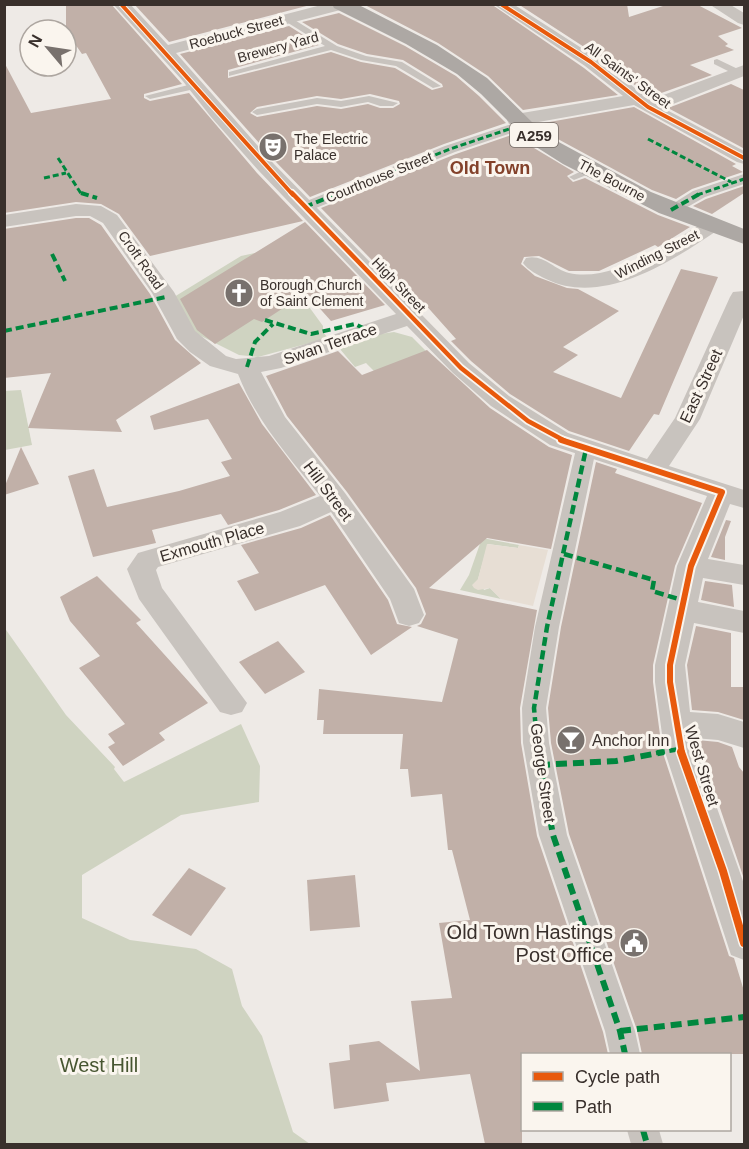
<svg xmlns="http://www.w3.org/2000/svg" width="749" height="1149" font-family="Helvetica,sans-serif">
  <style>
    .green { fill: #cfd3c1 }
    .plaza { fill: #e7ded4 }
    .building { fill: #c1b0a8; fill-rule: evenodd }
    .lines { fill: none; stroke-linecap: round; stroke-linejoin: round }
    .service { fill: #c8c3be; fill-rule: evenodd }
    .pedestrian { fill: #c8c3be; fill-rule: evenodd }
    .minor { fill: #c8c3be; fill-rule: evenodd }
    .trunk { fill: #ada8a4; fill-rule: evenodd }
    .quiet-far3 { stroke: #00873e; stroke-width: 3; stroke-dasharray: 6 3; stroke-linecap: butt }
    .quiet-far2 { stroke: #00873e; stroke-width: 4; stroke-dasharray: 8 4; stroke-linecap: butt }
    .quiet-far1 { stroke: #00873e; stroke-width: 4.5; stroke-dasharray: 9 4.5; stroke-linecap: butt }
    .quiet { stroke: #00873e; stroke-width: 6; stroke-dasharray: 11 6; stroke-linecap: butt }
    .cycleway-far3-casing { stroke: #faf5ee; stroke-width: 6 }
    .cycleway-far2-casing { stroke: #faf5ee; stroke-width: 8 }
    .cycleway-far1-casing { stroke: #faf5ee; stroke-width: 10 }
    .cycleway-casing { stroke: #faf5ee; stroke-width: 11 }
    .cycleway-far3 { stroke: #e8590c; stroke-width: 4 }
    .cycleway-far2 { stroke: #e8590c; stroke-width: 4.5 }
    .cycleway-far1 { stroke: #e8590c; stroke-width: 6 }
    .cycleway { stroke: #e8590c; stroke-width: 8 }
    .labels { text-anchor: middle; dominant-baseline: central; stroke-width: 6; stroke-linejoin: round; paint-order: stroke }
    .far-street-label { font-size: 14px; fill: #39302c; stroke: #faf5ee }
    .far-poi-label { font-size: 14px; fill: #39302c; stroke: #faf5ee; text-anchor: start }
    .shield { fill: #faf5ee; stroke: #736b66; stroke-width: 1.5 }
    .shield-label { font-size: 15px; font-weight: bold; fill: #39302c }
    .street-label { font-size: 16px; fill: #39302c; stroke: #faf5ee }
    .poi-label { font-size: 16px; fill: #39302c; stroke: #faf5ee; text-anchor: start }
    .far-district-label { font-size: 18px; font-weight: bold; fill: #83412a; stroke: #faf5ee }
    .near-poi-label { font-size: 20px; fill: #39302c; stroke: #faf5ee; text-anchor: end }
    .near-park-label { font-size: 20px; fill: #475631; stroke: #faf5ee }
  </style>
  <rect width="100%" height="100%" fill="#eeeae6"/>
  <g class="green">
    <path d="M 273,249 L 299,293 L 323,326 L 323,332 L 328,338 L 258,357 L 239,355 L 191,331 L 174,297 L 241,256 Z"/>
    <path d="M 394,332 L 412,337 L 427,352 L 376,373 L 366,363 L 355,367 L 340,349 L 380,334 Z"/>
    <path d="M 21,390 L 32,445 L 5,450 L 4,391 Z"/>
    <path d="M 482,538 L 519,545 L 518,548 L 488,544 L 478,579 L 484,590 L 490,588 L 501,599 L 460,590 L 469,575 Z"/>
    <path d="M 4,627 L 66,715 L 115,767 L 114,769 L 124,782 L 241,724 L 260,766 L 259,802 L 181,815 L 82,875 L 82,918 L 130,940 L 196,949 L 232,969 L 242,1006 L 262,1036 L 293,1132 L 310,1144 L 5,1144 Z"/>
  </g>
  <path class="plaza" d="M 487,544 L 518,548 L 519,545 L 548,550 L 533,606 L 501,599 L 490,588 L 478,590 L 474,588 L 472,585 L 478,579 Z"/>
  <g class="building">
    <path d="M 66,4 L 111,4 L 182,84 L 144,94 L 144,98 L 150,101 L 189,93 L 257,173 L 303,221 L 150,256 L 119,214 L 101,204 L 76,202 L 4,213 L 4,62 L 31,113 L 111,99 L 86,53 L 82,54 L 66,31 Z"/>
    <path d="M 134,4 L 314,4 L 169,42 Z"/>
    <path d="M 363,4 L 491,4 L 584,68 L 618,95 L 523,110 L 488,76 L 438,43 Z"/>
    <path d="M 518,4 L 627,4 L 629,17 L 663,6 L 696,4 L 742,28 L 718,36 L 728,44 L 725,46 L 734,50 L 690,65 L 712,75 L 650,97 L 598,56 Z"/>
    <path d="M 339,13 L 405,46 L 456,76 L 479,96 L 506,123 L 444,144 L 310,197 L 275,161 L 180,54 L 289,26 L 319,45 L 228,70 L 228,78 L 331,52 L 361,62 L 395,68 L 432,90 L 443,87 L 442,84 L 403,60 L 367,54 L 338,44 L 302,22 ZM 370,94 L 399,101 L 400,104 L 393,108 L 380,108 L 368,104 L 341,109 L 317,106 L 257,117 L 250,113 L 257,107 L 317,96 L 341,99 Z"/>
    <path d="M 731,84 L 744,90 L 743,148 L 668,108 Z"/>
    <path d="M 634,107 L 736,164 L 732,166 L 743,172 L 692,189 L 676,199 L 652,190 L 556,138 L 538,124 Z"/>
    <path d="M 517,133 L 529,145 L 574,172 L 567,176 L 573,182 L 585,178 L 658,215 L 690,227 L 658,247 L 655,245 L 599,271 L 569,271 L 539,256 L 524,257 L 521,264 L 535,276 L 567,288 L 578,289 L 619,311 L 563,347 L 578,355 L 553,372 L 621,398 L 681,269 L 718,277 L 659,415 L 654,414 L 629,451 L 569,431 L 510,394 L 471,361 L 451,341 L 456,339 L 423,302 L 415,297 L 409,298 L 321,208 L 456,154 Z"/>
    <path d="M 744,186 L 744,193 L 712,214 L 693,206 L 706,199 Z"/>
    <path d="M 76,218 L 89,218 L 101,225 L 150,294 L 175,340 L 201,363 L 116,420 L 122,432 L 28,428 L 51,373 L 4,378 L 4,229 Z"/>
    <path d="M 305,222 L 385,305 L 331,321 L 306,293 L 262,322 L 254,319 L 215,344 L 197,330 L 180,299 Z"/>
    <path d="M 427,350 L 490,408 L 549,447 L 572,455 L 551,549 L 487,538 L 429,588 L 537,610 L 520,708 L 521,743 L 537,836 L 603,1032 L 608,1054 L 522,1054 L 522,1144 L 485,1144 L 470,1074 L 386,1083 L 389,1101 L 334,1109 L 329,1063 L 350,1060 L 349,1045 L 379,1041 L 420,1071 L 411,1001 L 452,998 L 439,923 L 470,920 L 452,850 L 448,850 L 442,794 L 411,797 L 408,769 L 400,769 L 403,734 L 323,734 L 324,720 L 317,720 L 319,689 L 442,702 L 458,639 L 417,626 L 421,624 L 426,614 L 416,588 L 347,492 L 287,416 L 266,376 L 338,351 L 362,375 Z"/>
    <path d="M 239,383 L 262,424 L 316,495 L 279,510 L 228,525 L 221,514 L 152,530 L 156,543 L 93,557 L 68,476 L 94,469 L 107,507 L 179,491 L 230,476 L 221,462 L 232,459 L 208,419 L 154,430 L 150,416 Z"/>
    <path d="M 21,447 L 39,484 L 4,495 L 4,488 Z"/>
    <path d="M 596,462 L 617,469 L 615,473 L 702,503 L 675,566 L 653,665 L 653,682 L 662,750 L 729,956 L 734,958 L 744,991 L 744,1054 L 642,1054 L 637,1030 L 569,834 L 551,743 L 548,708 L 561,627 Z"/>
    <path d="M 330,515 L 388,600 L 397,624 L 412,627 L 371,655 L 325,585 L 255,611 L 237,581 L 259,573 L 241,545 L 301,528 Z"/>
    <path d="M 726,520 L 731,521 L 725,537 L 725,560 L 711,557 Z"/>
    <path d="M 97,576 L 141,620 L 136,623 L 208,703 L 159,733 L 165,740 L 123,766 L 108,747 L 115,743 L 108,734 L 125,724 L 79,668 L 100,656 L 70,621 L 60,597 Z"/>
    <path d="M 705,581 L 732,585 L 734,607 L 701,600 Z"/>
    <path d="M 696,626 L 731,633 L 731,687 L 744,687 L 744,720 L 718,712 L 692,710 L 687,665 Z"/>
    <path d="M 278,641 L 305,672 L 265,694 L 239,662 Z"/>
    <path d="M 697,740 L 718,742 L 732,747 L 739,767 L 744,773 L 744,879 Z"/>
    <path d="M 189,868 L 226,888 L 191,936 L 152,915 Z"/>
    <path d="M 355,875 L 360,927 L 310,931 L 307,880 Z"/>
  </g>
  <g class="lines">
    <g class="service">
      <path d="M 288,16 L 337,46 L 366,56 L 402,62 L 441,86 L 433,88 L 396,66 L 361,60 L 331,50 L 229,76 L 229,72 L 325,46 L 285,21 L 284,19 Z"/>
      <path d="M 717,59 L 742,71 L 744,73 L 736,75 L 714,64 L 714,60 Z"/>
      <path d="M 196,83 L 199,84 L 199,88 L 150,99 L 145,96 Z"/>
      <path d="M 369,96 L 398,103 L 393,106 L 380,106 L 368,102 L 341,107 L 317,104 L 257,115 L 252,112 L 257,109 L 317,98 L 341,101 Z"/>
      <path d="M 590,167 L 594,168 L 594,172 L 574,180 L 569,177 Z"/>
    </g>
    <g class="pedestrian">
      <path d="M 521,121 L 528,125 L 526,128 L 455,152 L 311,210 L 299,210 L 297,207 L 299,204 L 445,146 Z"/>
      <path d="M 744,174 L 744,184 L 705,197 L 677,213 L 665,213 L 663,210 L 693,191 Z"/>
      <path d="M 586,442 L 593,444 L 596,449 L 559,627 L 546,708 L 549,743 L 567,835 L 635,1031 L 640,1054 L 610,1054 L 605,1031 L 539,835 L 523,743 L 522,708 L 535,627 L 576,449 L 579,444 Z"/>
      <path d="M 627,1130 L 659,1130 L 663,1144 L 631,1144 Z"/>
    </g>
    <g class="minor">
      <path d="M 113,4 L 130,4 L 168,45 L 325,4 L 350,4 L 348,8 L 176,53 L 273,163 L 469,363 L 509,396 L 568,433 L 647,459 L 675,418 L 730,297 L 733,292 L 744,291 L 744,315 L 700,419 L 669,466 L 744,490 L 744,508 L 730,504 L 708,559 L 744,565 L 744,585 L 703,578 L 698,602 L 744,611 L 744,633 L 694,623 L 685,665 L 690,712 L 718,714 L 744,722 L 744,748 L 718,740 L 694,738 L 696,749 L 744,884 L 744,960 L 731,955 L 664,749 L 655,682 L 655,665 L 677,566 L 707,496 L 550,445 L 491,406 L 453,373 L 407,326 L 281,368 L 261,372 L 285,417 L 345,493 L 414,589 L 424,615 L 419,623 L 409,626 L 399,623 L 390,599 L 331,512 L 300,526 L 158,567 L 156,570 L 162,588 L 247,703 L 242,712 L 231,715 L 220,712 L 139,599 L 127,569 L 138,553 L 280,512 L 320,496 C 289,457 256,421 238,374 L 210,366 L 190,352 L 177,339 L 152,293 L 103,223 L 90,216 L 76,216 L 4,227 L 4,215 L 76,204 L 101,206 L 117,215 L 174,292 L 195,331 L 226,356 L 236,359 L 269,356 L 396,314 L 259,171 L 211,117 L 182,80 Z"/>
      <path d="M 493,4 L 513,4 L 597,58 L 650,100 L 744,65 L 744,76 L 663,108 L 744,151 L 744,164 L 737,162 L 634,105 L 516,126 L 509,124 L 507,120 L 509,116 L 516,114 L 623,96 L 585,66 Z"/>
      <path d="M 709,4 L 729,4 L 744,13 L 744,25 L 738,23 Z"/>
      <path d="M 711,220 L 718,222 L 721,226 L 718,230 C 672,261 603,307 546,279 C 538,275 528,270 523,263 L 526,258 C 544,254 553,269 569,273 C 612,283 669,244 704,222 Z"/>
    </g>
    <path class="trunk" d="M 332,4 L 357,4 L 437,45 L 487,78 L 536,126 L 555,140 L 651,192 L 744,229 L 744,244 L 659,213 L 563,164 L 530,143 L 481,94 L 457,74 L 406,44 L 334,8 Z"/>
    <g class="quiet-far3">
      <path d="M 4,5 L 9,4"/>
      <path d="M 648,139 L 731,182"/>
      <path d="M 58,158 L 82,195"/>
      <path d="M 44,178 L 66,173"/>
      <path d="M 335,195 L 450,149 L 521,125"/>
      <path d="M 697,195 L 744,179"/>
    </g>
    <g class="quiet-far2">
      <path d="M 81,193 L 97,198"/>
      <path d="M 305,207 L 339,193"/>
      <path d="M 671,210 L 701,193"/>
      <path d="M 52,254 L 65,281"/>
      <path d="M 265,320 L 311,334 L 355,324 L 369,331"/>
      <path d="M 4,331 L 166,297"/>
      <path d="M 247,367 L 255,342 L 273,324"/>
    </g>
    <g class="quiet-far1">
      <path d="M 564,554 L 654,580 L 652,591 L 682,600"/>
      <path d="M 538,753 L 534,708 L 547,627 L 586,449"/>
      <path d="M 656,753 L 680,749"/>
    </g>
    <g class="quiet">
      <path d="M 538,752 L 553,835 L 620,1031 L 625,1054"/>
      <path d="M 539,765 L 616,761 L 664,752"/>
      <path d="M 620,1031 L 744,1017"/>
      <path d="M 643,1130 L 647,1144"/>
    </g>
    <g class="cycleway-far3-casing">
      <g id="cycleway-far3">
        <path d="M 121,4 L 293,195"/>
        <path d="M 501,4 L 591,62 L 648,107 L 744,158"/>
      </g>
    </g>
    <g class="cycleway-far2-casing">
      <path id="cycleway-far2" d="M 292,193 L 461,368 L 528,421 L 565,441"/>
    </g>
    <g class="cycleway-far1-casing">
      <path id="cycleway-far1" d="M 561,440 L 722,492 L 691,566 L 670,665 L 670,682 L 682,753"/>
    </g>
    <g class="cycleway-casing">
      <path id="cycleway" d="M 681,752 L 723,871 L 744,943"/>
    </g>
    <use href="#cycleway-far3" class="cycleway-far3"/>
    <use href="#cycleway-far2" class="cycleway-far2"/>
    <use href="#cycleway-far1" class="cycleway-far1"/>
    <use href="#cycleway" class="cycleway"/>
  </g>
  <defs>
    <g id="theatre-disc" transform="scale(1.5)"><circle r="9.5" fill="#78716d" stroke="#faf5ee"/><path d="M-5-5.5Q0-4 5-5.5V0Q5 5 0 6Q-5 5-5 0ZM-3.3-2.5H-1v1.5H-3.3ZM1-2.5H3.3v1.5H1ZM-2.8 1Q0 5.5 2.8 1Z" fill="#fff"/></g>
    <g id="church-disc" transform="scale(1.5)"><circle r="9.5" fill="#78716d" stroke="#faf5ee"/><path d="M-1.2-6h2.4v3.5h3.3v2.4h-3.3V6h-2.4V-.1h-3.3v-2.4h3.3Z" fill="#fff"/></g>
    <g id="bar-disc" transform="scale(1.5)"><circle r="9.5" fill="#78716d" stroke="#faf5ee"/><path d="M-6-5H6L.8 .8V4.5H3.5V6h-7V4.5H-.8V.8Z" fill="#fff"/></g>
    <g id="civic-disc" transform="scale(1.5)"><circle r="9.5" fill="#78716d" stroke="#faf5ee"/><path d="M-.6-6.5H3V-4.5H.6V-3L4-1V1h2V6H-6V1h2V-1L-.6-3ZM-1.2 2.5V6h2.4V2.5Z" fill="#fff"/></g>
  </defs>
  <g fill-rule="evenodd">
    <use href="#theatre-disc" x="273" y="147"/>
    <use href="#church-disc" x="239" y="293"/>
    <use href="#bar-disc" x="571" y="740"/>
    <use href="#civic-disc" x="634" y="943"/>
  </g>
  <g class="labels">
    <g class="far-street-label">
      <text transform="translate(236 32) rotate(-15)">Roebuck Street</text>
      <text transform="translate(278 47) rotate(-15)">Brewery Yard</text>
      <text transform="translate(628 75) rotate(36)">All Saints' Street</text>
      <text transform="translate(379 177) rotate(-22)">Courthouse Street</text>
      <text transform="translate(612 180) rotate(28)">The Bourne</text>
      <text transform="translate(657 254) rotate(-27)">Winding Street</text>
      <text transform="translate(141 260) rotate(55)">Croft Road</text>
      <text transform="translate(399 285) rotate(46)">High Street</text>
    </g>
    <g class="far-poi-label">
      <text x="294" y="139">The Electric<tspan x="294" dy="16">Palace</tspan></text>
      <text x="260" y="285">Borough Church<tspan x="260" dy="16">of Saint Clement</tspan></text>
    </g>
    <rect class="shield" x="510" y="123" width="48" height="24" rx="4.5"/>
    <g class="shield-label">
      <text x="534" y="135">A259</text>
    </g>
    <g class="street-label">
      <text transform="translate(330 344) rotate(-19)">Swan Terrace</text>
      <text transform="translate(701 386) rotate(-65)">East Street</text>
      <text transform="translate(328 491) rotate(53)">Hill Street</text>
      <text transform="translate(212 542) rotate(-16)">Exmouth Place</text>
      <text transform="translate(702 766) rotate(73)">West Street</text>
      <text transform="translate(543 773) rotate(82)">George Street</text>
    </g>
    <g class="poi-label">
      <text x="592" y="740">Anchor Inn</text>
    </g>
    <g class="far-district-label">
      <text x="490" y="168">Old Town</text>
    </g>
    <g class="near-poi-label">
      <text x="613" y="932">Old Town Hastings<tspan x="613" dy="23">Post Office</tspan></text>
    </g>
    <g class="near-park-label">
      <text x="99" y="1065">West Hill</text>
    </g>
  </g>
  <rect width="749" height="1149" fill="none" stroke="#39302c" stroke-width="12"/>
  <rect x="521" y="1053" width="210" height="78" fill="#faf5ee" stroke="#ada6a0" stroke-width="1.5"/>
  <rect x="533" y="1072" width="30" height="9" fill="#e8590c" stroke="#ada6a0" stroke-width="1.5"/>
  <text x="575" y="1083" font-size="18" fill="#39302c">Cycle path</text>
  <rect x="533" y="1102" width="30" height="9" fill="#00873e" stroke="#ada6a0" stroke-width="1.5"/>
  <text x="575" y="1113" font-size="18" fill="#39302c">Path</text>
  <g transform="translate(48 48) rotate(299)"><circle r="28" fill="#faf5ee" stroke="#ada6a0" stroke-width="1.5"/>
  <path d="M0-4.5L10 22L0 15L-10 22Z" fill="#78716d"/>
  <text y="-9" font-size="16" font-weight="bold" text-anchor="middle" fill="#39302c">N</text>
  </g>
</svg>
